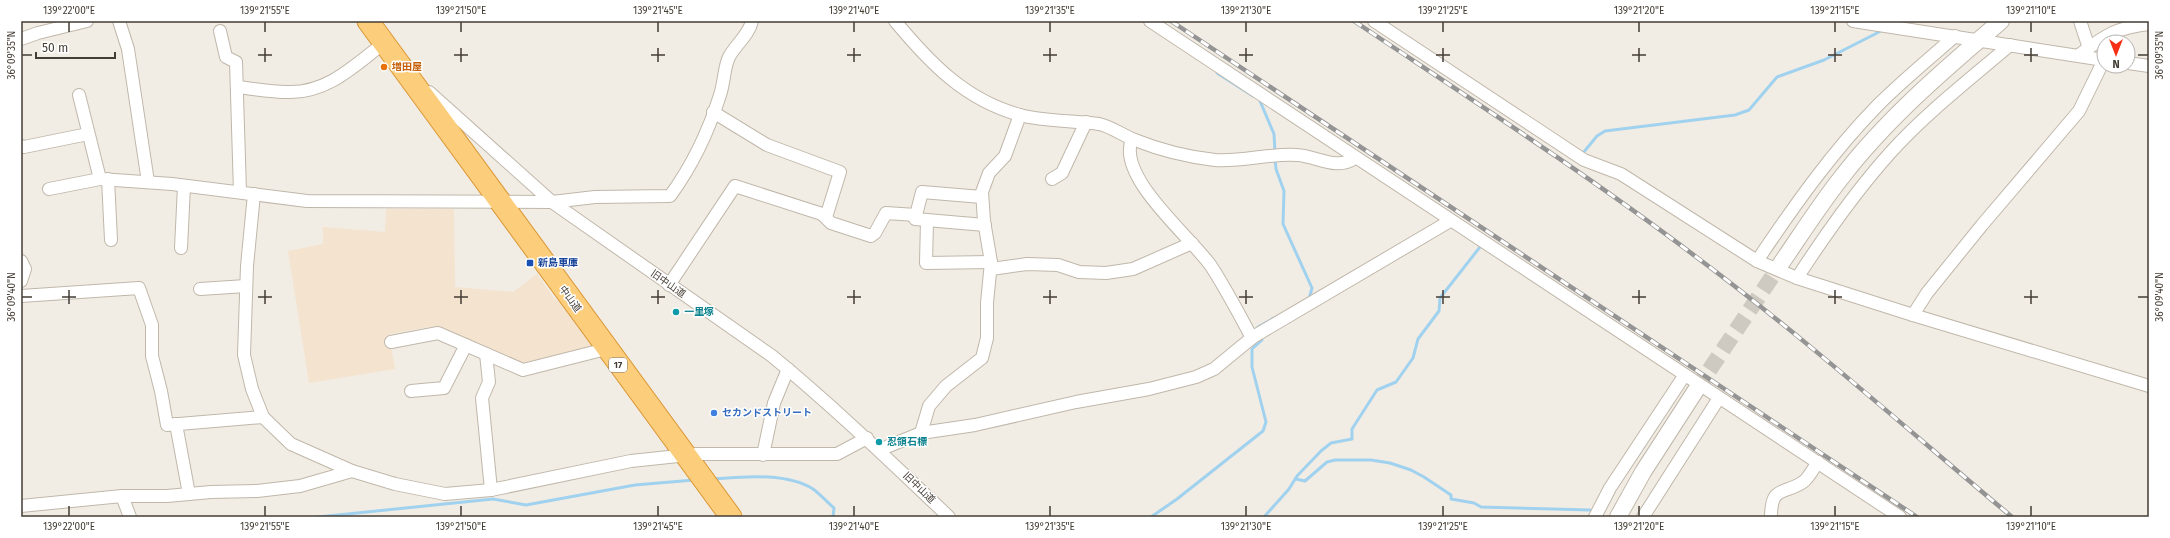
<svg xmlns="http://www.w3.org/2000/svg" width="2170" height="538" font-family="'Fira Sans','Noto Sans JP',sans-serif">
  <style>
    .commercial { fill: #f4e3cf }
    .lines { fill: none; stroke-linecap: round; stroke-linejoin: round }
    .stream { stroke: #a0d2ef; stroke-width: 3 }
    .tertiary-tunnel { stroke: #cfcac1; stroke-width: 16; stroke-dasharray: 16 8; stroke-linecap: butt }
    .minor-casing { stroke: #c0b7aa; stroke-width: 14 }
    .tertiary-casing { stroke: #c0b7aa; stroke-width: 18 }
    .trunk-casing { stroke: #db9735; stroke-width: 23 }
    .minor { stroke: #fff; stroke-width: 12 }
    .tertiary { stroke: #fff; stroke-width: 16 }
    .trunk { stroke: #fcce7c; stroke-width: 21 }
    .rail-casing { stroke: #949494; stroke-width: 4.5 }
    .rail { stroke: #fff; stroke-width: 3; stroke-dasharray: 9; stroke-linecap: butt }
    .ticks { fill: none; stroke: #443d34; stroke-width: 1.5 }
    .food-dot { fill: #e8710a; stroke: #fff; stroke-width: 1.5 }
    .transit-dot { fill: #1a4fb4; stroke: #fff; stroke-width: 1.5 }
    .culture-dot { fill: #0f9aa8; stroke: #fff; stroke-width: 1.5 }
    .shop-dot { fill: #3f7fe0; stroke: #fff; stroke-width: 1.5 }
    .labels { text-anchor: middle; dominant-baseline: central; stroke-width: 3; stroke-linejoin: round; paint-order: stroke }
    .shield { fill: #fff; stroke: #7c7771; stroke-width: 1 }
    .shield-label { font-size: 9px; font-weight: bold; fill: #443d34 }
    .food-label { font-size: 10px; font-weight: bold; fill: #c56008; stroke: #fff; text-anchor: start }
    .transit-label { font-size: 10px; font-weight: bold; fill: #164399; stroke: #fff; text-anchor: start }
    .street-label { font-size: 10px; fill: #443d34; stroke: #fff }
    .culture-label { font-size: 10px; font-weight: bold; fill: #0d838f; stroke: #fff; text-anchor: start }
    .shop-label { font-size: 10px; font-weight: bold; fill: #366cbe; stroke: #fff; text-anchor: start }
    .neatline { fill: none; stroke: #443d34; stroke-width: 1.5 }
    .ticks-label { font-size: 10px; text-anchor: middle; fill: #443d34 }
  </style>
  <rect width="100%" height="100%" fill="#f2ede4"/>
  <path class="commercial" d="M 386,209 L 454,209 L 455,287 L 513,292 L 537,274 L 554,298 L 570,310 L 593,346 L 522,363 L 435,326 L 389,334 L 395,369 L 309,383 L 288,251 L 323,244 L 323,227 L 385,232 Z"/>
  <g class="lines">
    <g class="stream">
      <path d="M 1219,71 L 1217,73 L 1253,96"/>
      <path d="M 1260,101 L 1274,134 L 1275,153"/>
      <path d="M 1583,153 L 1597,136 L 1605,131 L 1735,115 L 1749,110 L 1777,77 L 1824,60 L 1883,30"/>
      <path d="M 1275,159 L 1276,169 L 1284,191 L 1283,224 L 1312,288 L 1309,299"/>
      <path d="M 1259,330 L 1258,327 L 1274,318"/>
      <path d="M 712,479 C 742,477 786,472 813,489 C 820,494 827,502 834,508 L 833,517"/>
      <path d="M 1296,479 L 1305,481 L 1327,462 L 1335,460 L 1371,460 L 1390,463 L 1411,470 L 1424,477 L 1451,495 L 1451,499 L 1474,503 L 1481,507 L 1590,510"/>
      <path d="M 318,517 L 493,499 L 526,505 L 635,485 L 694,480"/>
      <path d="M 1151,517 L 1177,499 L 1263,431 L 1266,422 L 1252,367 L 1252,349 L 1262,340 L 1260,335"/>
      <path d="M 1264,517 L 1289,489 L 1297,476 L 1321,451 L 1331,443 L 1352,439 L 1352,429 L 1377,390 L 1396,382 L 1413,358 L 1418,339 L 1439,311 L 1440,298 L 1480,247"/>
    </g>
    <path class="tertiary-tunnel" d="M 1696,390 L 1780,265"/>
    <g class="minor-casing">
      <g id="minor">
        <path d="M 119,21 L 128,49 L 148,182"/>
        <path d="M 895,21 C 930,63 965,100 1020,115 C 1041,121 1075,121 1099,124 C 1112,127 1122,135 1135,140 C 1160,150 1188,157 1215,160 C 1242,162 1270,153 1297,155 C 1317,156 1336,171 1355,158"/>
        <path d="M 1150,21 L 1900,517"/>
        <path d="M 1374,21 L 1584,160 L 1621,174 L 1757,261 L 1797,278 L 1913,315 L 2149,386"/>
        <path d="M 1853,21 L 2104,60"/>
        <path d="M 2080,21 L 2089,48"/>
        <path d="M 220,31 L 226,57 L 236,62 L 240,192"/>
        <path d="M 21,39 L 38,33 L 87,21"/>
        <path d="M 2079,55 C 2106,35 2115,28 2149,24"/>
        <path d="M 2128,63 L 2149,66"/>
        <path d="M 238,87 C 254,89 271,92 287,92 C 327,94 355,65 384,43"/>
        <path d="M 429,92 L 552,202 L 772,356 C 834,407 891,462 949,517"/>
        <path d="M 79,95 L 100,179 L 172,184 L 307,201 L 552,202 L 595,197 L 670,196 C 692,166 709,130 720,95 C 724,84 724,67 729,57 C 736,44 749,35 752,21"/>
        <path d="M 1132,139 C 1116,177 1191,237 1211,266 C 1226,289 1239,314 1252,338"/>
        <path d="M 21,146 L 24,147 L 88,134"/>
        <path d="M 108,179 L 111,240"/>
        <path d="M 1052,179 L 1062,173 L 1086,122"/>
        <path d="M 49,189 L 100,179"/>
        <path d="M 254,194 L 247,266 L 244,355 L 252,389 L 263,417 L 291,444 L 352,471 L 395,484 L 445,494 L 491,490 L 631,461 L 697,454 L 837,454 L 867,438"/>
        <path d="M 982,197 L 922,192 L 915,219 L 985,225"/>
        <path d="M 822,214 L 831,223 L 871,236 L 875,233 L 886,213 L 916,215"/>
        <path d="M 927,221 L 926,263 L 991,262"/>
        <path d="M 181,248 L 184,186"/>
        <path d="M 21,261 L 25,269 L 21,281"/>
        <path d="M 1757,261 C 1794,206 1832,152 1878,105 C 1902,81 1929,59 1955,36"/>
        <path d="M 991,269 L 1027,264 L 1058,265 L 1079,272 L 1106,273 L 1133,269 L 1192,243"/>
        <path d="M 1797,278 C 1825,235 1855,192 1890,153 C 1926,113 1969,80 2010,45"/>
        <path d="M 669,285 L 735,186 L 822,214 L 827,214 L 840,172 L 767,145 L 713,112"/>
        <path d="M 200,289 L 246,286"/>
        <path d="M 21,296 L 139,288 L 152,325 L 152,356 L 161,391 L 167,425 L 263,417"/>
        <path d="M 1913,315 L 1927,293 L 1982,225 L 2079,111 L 2104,60"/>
        <path d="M 391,342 L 438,333 L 523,370 L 606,349"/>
        <path d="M 486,354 L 489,382 L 482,398 L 491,490"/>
        <path d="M 411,391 L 444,388 L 466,345"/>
        <path d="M 176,424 L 189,494"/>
        <path d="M 921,433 L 929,406 L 946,386 L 982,358 L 987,338 L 987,303 L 991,262 L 984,221 L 982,192 L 989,173 L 1005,156 L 1020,115"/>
        <path d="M 879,450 L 921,433 L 975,425 L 1076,402 L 1149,389 L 1196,377 L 1214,369 L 1253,337 L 1450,221"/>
        <path d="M 763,455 L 774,403 L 788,369"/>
        <path d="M 122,496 L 130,517"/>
        <path d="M 21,506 L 122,496 L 167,496 L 211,492 L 257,491 L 300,486 L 352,471"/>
        <path d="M 1595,517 L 1610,488 L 1684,376"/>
        <path d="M 1643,517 L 1719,398"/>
        <path d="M 1771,517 C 1771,485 1784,495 1803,482 C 1809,478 1814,467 1818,462"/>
      </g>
    </g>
    <g class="tertiary-casing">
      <g id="tertiary">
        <path d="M 1780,265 C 1800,236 1819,206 1841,178 C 1886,119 1945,69 2001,21"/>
        <path d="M 1618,517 L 1643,472 L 1696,390"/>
      </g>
    </g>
    <g class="trunk-casing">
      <path id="trunk" d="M 368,21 L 731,517"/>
    </g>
    <use href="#minor" class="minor"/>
    <use href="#tertiary" class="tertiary"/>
    <use href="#trunk" class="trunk"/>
    <g class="rail-casing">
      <g id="rail">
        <path d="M 1171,21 L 1917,517"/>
        <path d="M 1354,21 C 1469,98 1585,173 1695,256 C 1805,338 1907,429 2012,517"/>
      </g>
    </g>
    <use href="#rail" class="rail"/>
  </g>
  <path class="ticks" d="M 69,22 L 69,32M 265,22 L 265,32M 461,22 L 461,32M 658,22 L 658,32M 854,22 L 854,32M 1050,22 L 1050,32M 1246,22 L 1246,32M 1443,22 L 1443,32M 1639,22 L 1639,32M 1835,22 L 1835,32M 2031,22 L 2031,32M 265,48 L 265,62M 461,48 L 461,62M 658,48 L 658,62M 854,48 L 854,62M 1050,48 L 1050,62M 1246,48 L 1246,62M 1443,48 L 1443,62M 1639,48 L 1639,62M 1835,48 L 1835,62M 2031,48 L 2031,62M 22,55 L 32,55M 258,55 L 272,55M 454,55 L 468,55M 651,55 L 665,55M 847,55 L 861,55M 1043,55 L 1057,55M 1239,55 L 1253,55M 1436,55 L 1450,55M 1632,55 L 1646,55M 1828,55 L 1842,55M 2024,55 L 2038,55M 2138,55 L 2148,55M 69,290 L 69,304M 265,290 L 265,304M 461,290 L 461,304M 658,290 L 658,304M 854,290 L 854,304M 1050,290 L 1050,304M 1246,290 L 1246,304M 1443,290 L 1443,304M 1639,290 L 1639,304M 1835,290 L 1835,304M 2031,290 L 2031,304M 22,297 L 32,297M 62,297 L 76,297M 258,297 L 272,297M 454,297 L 468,297M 651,297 L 665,297M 847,297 L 861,297M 1043,297 L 1057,297M 1239,297 L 1253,297M 1436,297 L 1450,297M 1632,297 L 1646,297M 1828,297 L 1842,297M 2024,297 L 2038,297M 2138,297 L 2148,297M 69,506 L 69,516M 265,506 L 265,516M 461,506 L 461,516M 658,506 L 658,516M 854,506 L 854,516M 1050,506 L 1050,516M 1246,506 L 1246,516M 1443,506 L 1443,516M 1639,506 L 1639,516M 1835,506 L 1835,516M 2031,506 L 2031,516"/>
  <circle class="food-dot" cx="384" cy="67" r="4"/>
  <rect class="transit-dot" x="526" y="259" width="8" height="8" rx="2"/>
  <g class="culture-dot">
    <circle cx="676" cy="312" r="4"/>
    <circle cx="879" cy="442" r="4"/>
  </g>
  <circle class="shop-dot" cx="714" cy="413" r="4"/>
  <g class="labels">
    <rect class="shield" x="609" y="358" width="18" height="14" rx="3"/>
    <g class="shield-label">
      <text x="618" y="365">17</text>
    </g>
    <g class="food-label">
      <text x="392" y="67">増田屋</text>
    </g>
    <g class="transit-label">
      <text x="538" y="263">新島車庫</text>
    </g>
    <g class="street-label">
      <text transform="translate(668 284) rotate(35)">旧中山道</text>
      <text transform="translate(570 299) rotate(54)">中山道</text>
      <text transform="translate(919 488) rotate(44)">旧中山道</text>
    </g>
    <g class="culture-label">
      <text x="684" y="312">一里塚</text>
      <text x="887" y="442">忍領石標</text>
    </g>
    <g class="shop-label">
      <text x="722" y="413">セカンドストリート</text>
    </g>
  </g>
  <rect width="2170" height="538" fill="none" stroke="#ffffff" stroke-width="44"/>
  <g transform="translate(2116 54) rotate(180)"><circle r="19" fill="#ffffff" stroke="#b4b1ae"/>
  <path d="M0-3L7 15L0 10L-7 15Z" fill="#f72e16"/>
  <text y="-6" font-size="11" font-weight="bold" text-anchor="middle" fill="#443d34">N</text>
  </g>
  <path d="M36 52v6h79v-6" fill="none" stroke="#443d34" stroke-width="2"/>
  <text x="42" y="52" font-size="12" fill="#443d34" stroke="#ffffff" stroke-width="3" paint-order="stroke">50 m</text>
  <rect x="22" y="22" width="2126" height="494" class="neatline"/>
  <g class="ticks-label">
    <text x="69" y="14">139°22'00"E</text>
    <text x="265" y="14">139°21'55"E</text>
    <text x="461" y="14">139°21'50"E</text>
    <text x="658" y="14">139°21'45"E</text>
    <text x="854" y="14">139°21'40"E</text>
    <text x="1050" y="14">139°21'35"E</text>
    <text x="1246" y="14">139°21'30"E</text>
    <text x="1443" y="14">139°21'25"E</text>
    <text x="1639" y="14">139°21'20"E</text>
    <text x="1835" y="14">139°21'15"E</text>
    <text x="2031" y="14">139°21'10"E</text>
    <text transform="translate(2159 55) rotate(-90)" y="4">36°09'35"N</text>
    <text transform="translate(11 55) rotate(-90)" y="4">36°09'35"N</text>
    <text transform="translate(2159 297) rotate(-90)" y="4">36°09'40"N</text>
    <text transform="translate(11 297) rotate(-90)" y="4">36°09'40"N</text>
    <text x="69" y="530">139°22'00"E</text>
    <text x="265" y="530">139°21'55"E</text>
    <text x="461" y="530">139°21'50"E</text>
    <text x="658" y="530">139°21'45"E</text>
    <text x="854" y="530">139°21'40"E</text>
    <text x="1050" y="530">139°21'35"E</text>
    <text x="1246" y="530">139°21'30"E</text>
    <text x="1443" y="530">139°21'25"E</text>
    <text x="1639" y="530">139°21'20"E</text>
    <text x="1835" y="530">139°21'15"E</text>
    <text x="2031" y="530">139°21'10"E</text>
  </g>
</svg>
